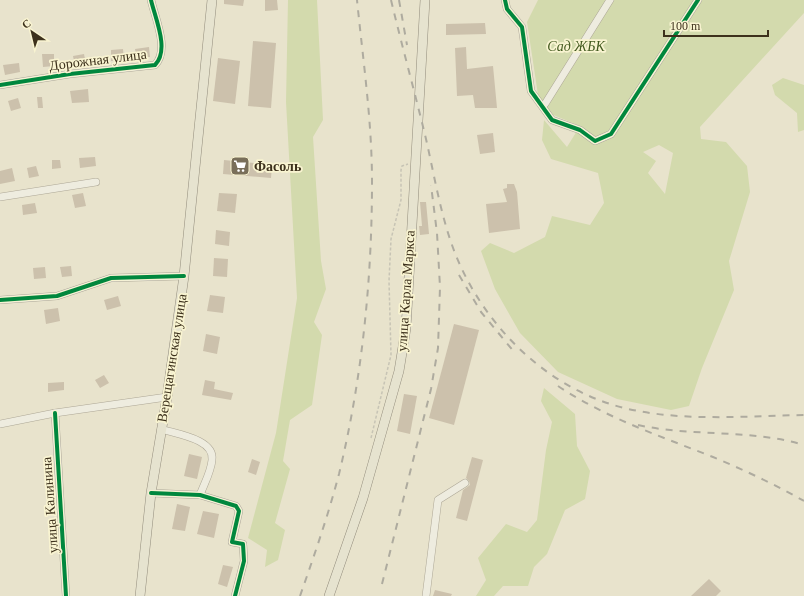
<svg xmlns="http://www.w3.org/2000/svg" width="804" height="596" font-family="Georgia,serif">
  <style>
    .green { fill: #d3daad; fill-rule: evenodd }
    .building { fill: #ccc1ac }
    .lines { fill: none; stroke-linecap: round; stroke-linejoin: round }
    .minor-casing { stroke: #ada796; stroke-width: 8 }
    .major-casing { stroke: #928c7c; stroke-width: 10 }
    .path { stroke: #c7c4b5; stroke-width: 1.5; stroke-dasharray: 3 2; stroke-linecap: butt }
    .minor { stroke: #eeecdf; stroke-width: 7 }
    .major { stroke: #e6e3cf; stroke-width: 9 }
    .rail { stroke: #aeab9f; stroke-width: 2; stroke-dasharray: 7 7; stroke-linecap: butt }
    .cycleway-casing { stroke: #f9f4d1; stroke-width: 6 }
    .cycleway { stroke: #00873e; stroke-width: 4 }
    .labels { text-anchor: middle; dominant-baseline: central; stroke-width: 3.5; stroke-linejoin: round; paint-order: stroke }
    .park-label { font-size: 14px; font-style: italic; fill: #445b20; stroke: #f9f4d1 }
    .street-label { font-size: 14px; fill: #3d311c; stroke: #f9f4d1 }
    .poi-label { font-size: 14px; font-weight: bold; fill: #3d311c; stroke: #f9f4d1; text-anchor: start }
  </style>
  <rect width="100%" height="100%" fill="#e8e3cc"/>
  <g class="green">
    <path d="M 288,0 L 317,0 L 323,120 L 313,137 L 321,261 L 326,289 L 314,322 L 322,335 L 312,405 L 290,420 L 283,461 L 290,469 L 275,523 L 285,530 L 278,560 L 265,567 L 267,550 L 248,538 L 276,433 L 297,298 L 286,102 Z"/>
    <path d="M 538,0 L 804,0 L 804,13 L 700,127 L 701,139 L 726,142 L 747,166 L 750,192 L 729,261 L 734,290 L 702,368 L 689,406 L 671,410 L 617,399 L 558,372 L 520,333 L 495,289 L 481,251 L 490,243 L 514,253 L 545,237 L 552,216 L 590,225 L 604,203 L 598,173 L 551,159 L 542,140 L 544,120 L 567,147 L 580,126 L 551,114 L 538,95 L 527,22 ZM 659,145 L 673,153 L 665,194 L 648,173 L 656,161 L 643,152 Z"/>
    <path d="M 783,78 L 804,85 L 804,130 L 798,132 L 797,113 L 775,95 L 772,85 Z"/>
    <path d="M 544,388 L 575,414 L 577,446 L 590,471 L 585,499 L 565,510 L 547,554 L 534,567 L 528,586 L 503,586 L 494,596 L 476,596 L 486,580 L 478,558 L 506,524 L 527,532 L 537,520 L 546,450 L 552,422 L 541,401 Z"/>
  </g>
  <g class="building">
    <path d="M 224,0 L 244,0 L 243,6 L 224,4 Z"/>
    <path d="M 265,0 L 277,0 L 278,10 L 265,11 Z"/>
    <path d="M 485,23 L 486,34 L 446,35 L 446,24 Z"/>
    <path d="M 253,41 L 276,43 L 271,108 L 248,106 Z"/>
    <path d="M 149,47 L 150,57 L 137,59 L 135,49 Z"/>
    <path d="M 466,47 L 467,69 L 493,66 L 497,108 L 475,108 L 473,95 L 457,96 L 455,48 Z"/>
    <path d="M 123,49 L 124,60 L 111,61 L 111,50 Z"/>
    <path d="M 42,54 L 54,54 L 54,66 L 43,67 Z"/>
    <path d="M 84,54 L 86,64 L 75,66 L 73,56 Z"/>
    <path d="M 218,58 L 240,61 L 235,104 L 213,101 Z"/>
    <path d="M 19,63 L 20,72 L 5,75 L 3,65 Z"/>
    <path d="M 88,89 L 89,102 L 72,103 L 70,91 Z"/>
    <path d="M 37,97 L 42,97 L 43,108 L 38,108 Z"/>
    <path d="M 18,98 L 21,108 L 11,111 L 8,101 Z"/>
    <path d="M 493,133 L 495,152 L 480,154 L 477,135 Z"/>
    <path d="M 95,157 L 96,166 L 80,168 L 79,158 Z"/>
    <path d="M 52,160 L 60,160 L 61,168 L 52,169 Z"/>
    <path d="M 224,160 L 272,165 L 271,178 L 223,174 Z"/>
    <path d="M 36,166 L 39,176 L 29,178 L 27,168 Z"/>
    <path d="M 12,168 L 15,181 L 0,184 L 0,171 Z"/>
    <path d="M 507,184 L 514,184 L 517,192 L 520,229 L 489,233 L 486,204 L 507,202 L 503,189 L 507,188 Z"/>
    <path d="M 83,193 L 86,206 L 75,208 L 72,195 Z"/>
    <path d="M 219,193 L 237,194 L 235,213 L 217,211 Z"/>
    <path d="M 420,202 L 426,202 L 429,234 L 420,235 L 419,226 L 422,226 Z"/>
    <path d="M 35,203 L 37,213 L 23,215 L 22,205 Z"/>
    <path d="M 216,230 L 230,232 L 229,246 L 215,244 Z"/>
    <path d="M 214,258 L 228,259 L 227,277 L 213,276 Z"/>
    <path d="M 71,266 L 72,276 L 62,277 L 60,267 Z"/>
    <path d="M 45,267 L 46,278 L 34,279 L 33,268 Z"/>
    <path d="M 210,295 L 225,297 L 223,313 L 207,311 Z"/>
    <path d="M 118,296 L 121,306 L 107,310 L 104,300 Z"/>
    <path d="M 58,308 L 60,321 L 46,324 L 44,310 Z"/>
    <path d="M 454,324 L 479,330 L 454,425 L 429,418 Z"/>
    <path d="M 206,334 L 220,337 L 217,354 L 203,351 Z"/>
    <path d="M 104,375 L 109,383 L 100,388 L 95,380 Z"/>
    <path d="M 205,380 L 215,382 L 214,389 L 233,393 L 231,400 L 202,395 Z"/>
    <path d="M 64,382 L 64,390 L 48,392 L 48,383 Z"/>
    <path d="M 404,394 L 417,396 L 410,434 L 397,431 Z"/>
    <path d="M 189,454 L 202,457 L 197,479 L 184,476 Z"/>
    <path d="M 472,457 L 483,460 L 467,521 L 456,518 L 463,490 L 470,485 L 469,481 L 466,478 Z"/>
    <path d="M 252,459 L 260,462 L 256,475 L 248,472 Z"/>
    <path d="M 177,504 L 190,507 L 185,531 L 172,529 Z"/>
    <path d="M 203,511 L 219,514 L 214,538 L 197,534 Z"/>
    <path d="M 223,565 L 233,567 L 227,587 L 218,584 Z"/>
    <path d="M 709,579 L 721,591 L 716,596 L 691,596 Z"/>
    <path d="M 435,590 L 452,594 L 451,596 L 433,596 Z"/>
  </g>
  <g class="lines">
    <g class="minor-casing">
      <g id="minor">
        <path d="M 505,0 L 507,9 L 522,27 L 531,91 L 552,120 L 580,130 L 595,141 L 611,134 L 698,0"/>
        <path d="M 0,85 L 70,74 L 155,65 C 170,50 155,18 151,0"/>
        <path d="M 545,104 L 610,0"/>
        <path d="M 0,197 L 96,182"/>
        <path d="M 0,300 L 57,296 L 111,278 L 184,276"/>
        <path d="M 55,413 L 66,596"/>
        <path d="M 0,424 L 55,413 L 167,397"/>
        <path d="M 161,429 C 176,434 215,439 212,460 C 211,472 204,484 200,495"/>
        <path d="M 151,493 L 200,495 L 236,506 L 239,511 L 232,542 L 243,544 L 244,561 L 235,596"/>
        <path d="M 426,596 L 438,500 L 465,483"/>
      </g>
    </g>
    <g class="major-casing">
      <g id="major">
        <path d="M 140,596 L 151,493 L 167,397 L 184,276 L 212,0"/>
        <path d="M 329,596 L 363,498 L 399,371 L 406,328 L 425,0"/>
      </g>
    </g>
    <path class="path" d="M 371,438 L 391,355 L 389,281 L 391,239 L 401,200 L 401,170 L 402,166 L 408,164"/>
    <use href="#minor" class="minor"/>
    <use href="#major" class="major"/>
    <g class="rail">
      <path d="M 391,0 C 402,46 415,93 426,139 C 434,174 440,211 452,245 C 479,321 544,388 624,408 C 682,422 744,416 804,415"/>
      <path d="M 399,0 L 407,45"/>
      <path d="M 459,275 L 481,312 L 515,353"/>
      <path d="M 558,386 C 606,418 660,436 713,457 C 744,470 774,484 804,501"/>
      <path d="M 638,425 C 693,437 751,429 804,445"/>
      <path d="M 382,584 L 431,389 L 438,348 L 440,287 L 437,233 L 431,185"/>
      <path d="M 300,596 C 314,556 328,516 339,474 C 362,379 372,280 372,182 C 372,121 363,60 357,0"/>
    </g>
    <g class="cycleway-casing">
      <g id="cycleway">
        <path d="M 505,0 L 507,9 L 522,27 L 531,91 L 552,120 L 580,130 L 595,141 L 611,134 L 698,0"/>
        <path d="M 0,85 L 70,74 L 155,65 C 170,50 155,18 151,0"/>
        <path d="M 0,300 L 57,296 L 111,278 L 184,276"/>
        <path d="M 55,413 L 66,596"/>
        <path d="M 151,493 L 200,495 L 236,506 L 239,511 L 232,542 L 243,544 L 244,561 L 235,596"/>
      </g>
    </g>
    <use href="#cycleway" class="cycleway"/>
  </g>
  <defs>
    <g id="supermarket-square" transform="scale(1)"><rect x="-9" y="-9" width="18" height="18" rx="4" fill="#796f5a" stroke="#f9f4d1"/><path d="M-6-5.5h2.5l.6 2H6L4.5 2H-2.5L-4.4-4H-6ZM-1.5 3.2a1.3 1.3 0 1 0 .1 0ZM3 3.2a1.3 1.3 0 1 0 .1 0Z" fill="#fff"/></g>
  </defs>
  <g fill-rule="evenodd">
    <use href="#supermarket-square" x="240" y="166"/>
  </g>
  <g class="labels">
    <g class="park-label">
      <text x="576" y="46">Сад ЖБК</text>
    </g>
    <g class="street-label">
      <text transform="translate(98 60) rotate(-7)">Дорожная улица</text>
      <text transform="translate(406 291) rotate(-86)">улица Карла Маркса</text>
      <text transform="translate(172 358) rotate(-81)">Верещагинская улица</text>
      <text transform="translate(50 505) rotate(-94)">улица Калинина</text>
    </g>
    <g class="poi-label">
      <text x="254" y="166">Фасоль</text>
    </g>
  </g>
  <g transform="translate(32 32) rotate(325)" stroke="#f9f4d1" stroke-width="3" paint-order="stroke">
  <path d="M0-3L7 15L0 10L-7 15Z" fill="#3d311c"/>
  <text y="-6" font-size="11" font-weight="bold" text-anchor="middle" fill="#3d311c">С</text>
  </g>
  <path d="M664 30v6h104v-6" fill="none" stroke="#3d311c" stroke-width="2"/>
  <text x="670" y="30" font-size="12" fill="#3d311c" stroke="#f9f4d1" stroke-width="3" paint-order="stroke">100 m</text>
</svg>
